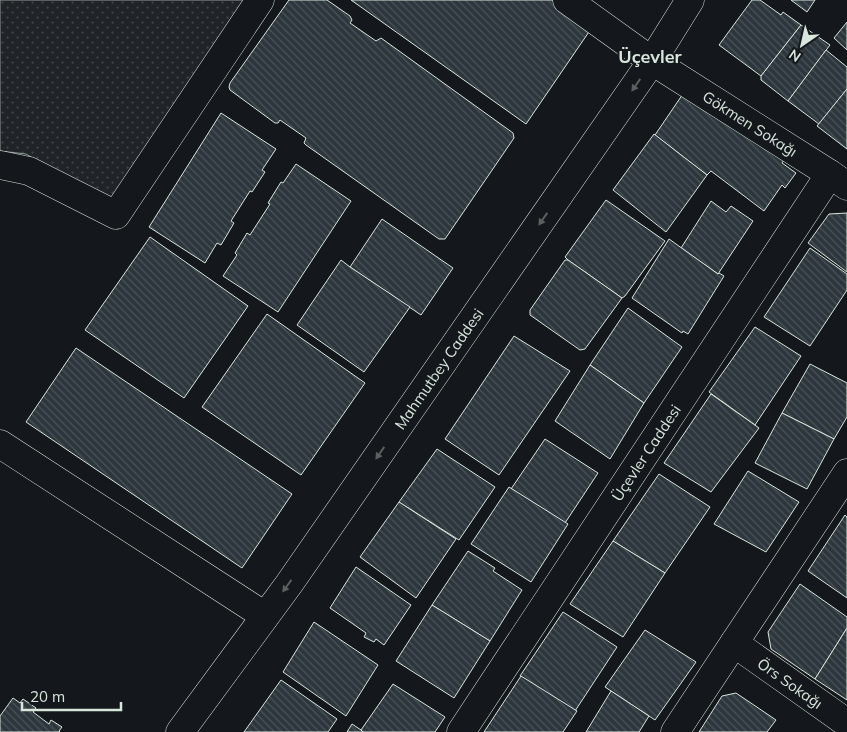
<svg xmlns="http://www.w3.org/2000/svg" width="847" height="732" font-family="Mulish,sans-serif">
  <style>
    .park { fill: url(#park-dots); stroke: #939e99 }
    .building { fill: url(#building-back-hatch); stroke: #d8e6dc }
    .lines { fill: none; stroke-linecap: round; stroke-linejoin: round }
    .minor-casing { stroke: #d8e6dc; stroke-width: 29 }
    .secondary-casing { stroke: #d8e6dc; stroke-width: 29 }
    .minor { stroke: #14181c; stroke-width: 28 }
    .secondary { stroke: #14181c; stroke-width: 28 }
    .oneway { fill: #59605f }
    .labels { text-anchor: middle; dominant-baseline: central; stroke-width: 4; stroke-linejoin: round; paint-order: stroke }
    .street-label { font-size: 15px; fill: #d8e6dc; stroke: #14181c }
    .quarter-label { font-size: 18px; font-weight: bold; fill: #d8e6dc; stroke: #14181c }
  </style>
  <defs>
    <pattern id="park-dots" width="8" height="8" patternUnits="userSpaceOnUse" patternTransform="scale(1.25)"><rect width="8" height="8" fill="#202428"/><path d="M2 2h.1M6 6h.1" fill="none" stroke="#404447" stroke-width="1.8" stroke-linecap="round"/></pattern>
    <pattern id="building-back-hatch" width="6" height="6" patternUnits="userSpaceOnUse" patternTransform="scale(1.25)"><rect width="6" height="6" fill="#2c363c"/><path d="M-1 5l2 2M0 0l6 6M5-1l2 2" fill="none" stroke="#4a5358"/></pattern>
  </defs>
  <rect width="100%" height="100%" fill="#14181c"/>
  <path class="park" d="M 0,0 L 247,0 L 111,204 L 26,154 L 0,151 Z"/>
  <g class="building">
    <path d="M 289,0 L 327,0 L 350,16 L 352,20 L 350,23 L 376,41 L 381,38 L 513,133 L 514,138 L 445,239 L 439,239 L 306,145 L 304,143 L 306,138 L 280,120 L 278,123 L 275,123 L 230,90 L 229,87 L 230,83 Z"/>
    <path d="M 351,0 L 561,0 L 595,23 L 526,124 Z"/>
    <path d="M 752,0 L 760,0 L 781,15 L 783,12 L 801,25 L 761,76 L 719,45 Z"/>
    <path d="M 791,0 L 815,0 L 807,12 Z"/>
    <path d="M 847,22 L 847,50 L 834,38 Z"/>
    <path d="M 801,25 L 830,45 L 788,101 L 761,80 L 761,76 Z"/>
    <path d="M 826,50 L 847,67 L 847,89 L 819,124 L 788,101 Z"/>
    <path d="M 691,82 L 787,156 L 782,163 L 796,173 L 785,188 L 782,185 L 764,211 L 711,171 L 707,175 L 655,135 Z"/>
    <path d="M 847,89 L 847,149 L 817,126 Z"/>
    <path d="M 221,113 L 276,149 L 262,170 L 265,172 L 252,192 L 250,191 L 231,221 L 234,223 L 221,245 L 217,243 L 205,263 L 149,227 Z"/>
    <path d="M 654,134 L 707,175 L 666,232 L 613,190 Z"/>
    <path d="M 296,164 L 351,201 L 278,312 L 223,276 L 237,255 L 235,253 L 247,233 L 250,235 L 270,204 L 268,203 L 281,182 L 283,183 Z"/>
    <path d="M 606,200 L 665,241 L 625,296 L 622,298 L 568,260 L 565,257 Z"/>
    <path d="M 711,201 L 726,212 L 731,206 L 753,221 L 718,274 L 681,248 Z"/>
    <path d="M 847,213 L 847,272 L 808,243 L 829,214 Z"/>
    <path d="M 382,219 L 453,268 L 421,315 L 350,267 Z"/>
    <path d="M 150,237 L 248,306 L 184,398 L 85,330 Z"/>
    <path d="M 669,239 L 718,274 L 719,273 L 724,276 L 688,334 L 683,331 L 682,333 L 632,298 Z"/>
    <path d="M 810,248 L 847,274 L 847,290 L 810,346 L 764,317 Z"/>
    <path d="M 341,260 L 350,267 L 410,307 L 364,372 L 297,325 Z"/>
    <path d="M 565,260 L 568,260 L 622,298 L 585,349 L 580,350 L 530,315 L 530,310 Z"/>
    <path d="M 628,308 L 682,347 L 644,403 L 590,365 Z"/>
    <path d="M 267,314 L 365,383 L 301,475 L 202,407 Z"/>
    <path d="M 755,327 L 801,356 L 755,425 L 709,392 Z"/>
    <path d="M 514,336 L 570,371 L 499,475 L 445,439 Z"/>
    <path d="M 76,348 L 292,494 L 242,568 L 26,422 Z"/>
    <path d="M 810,364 L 847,383 L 847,417 L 834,439 L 782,413 Z"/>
    <path d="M 590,365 L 644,403 L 610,459 L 555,421 Z"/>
    <path d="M 711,394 L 759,428 L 711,492 L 664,463 Z"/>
    <path d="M 782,413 L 834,439 L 807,489 L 755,463 Z"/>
    <path d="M 545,439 L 598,473 L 565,523 L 511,489 Z"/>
    <path d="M 437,449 L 495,487 L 459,540 L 399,502 Z"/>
    <path d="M 748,471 L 799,502 L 766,552 L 714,524 Z"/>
    <path d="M 659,474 L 710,507 L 665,573 L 613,541 Z"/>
    <path d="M 509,487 L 568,524 L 531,582 L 471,544 Z"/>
    <path d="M 399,502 L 456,539 L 416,598 L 360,557 Z"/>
    <path d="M 845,515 L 847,517 L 847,598 L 808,571 Z"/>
    <path d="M 613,541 L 665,573 L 623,637 L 570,604 Z"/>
    <path d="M 468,551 L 495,568 L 493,571 L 522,590 L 490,641 L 432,605 Z"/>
    <path d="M 356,567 L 411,605 L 384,645 L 376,639 L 374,642 L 364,637 L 366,633 L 330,608 Z"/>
    <path d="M 800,584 L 847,617 L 847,628 L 815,679 L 771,649 L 768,632 Z"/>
    <path d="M 432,605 L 490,641 L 454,698 L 396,661 Z"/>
    <path d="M 563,612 L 617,647 L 575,711 L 520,676 Z"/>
    <path d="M 314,622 L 378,665 L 346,716 L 283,672 Z"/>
    <path d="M 847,628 L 847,700 L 815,679 Z"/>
    <path d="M 645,630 L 696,662 L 655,720 L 605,687 Z"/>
    <path d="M 521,676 L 577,711 L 563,732 L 484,732 Z"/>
    <path d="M 281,680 L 337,719 L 328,732 L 244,732 Z"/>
    <path d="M 393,684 L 445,717 L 435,732 L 363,732 L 361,730 Z"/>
    <path d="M 611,691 L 649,716 L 639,732 L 586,732 Z"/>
    <path d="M 736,693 L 776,720 L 767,732 L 699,732 L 722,696 Z"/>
    <path d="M 13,698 L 20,703 L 23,699 L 36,708 L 33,712 L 49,724 L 51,720 L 62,727 L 59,731 L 60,732 L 0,732 L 0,716 Z"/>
    <path d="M 352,724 L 361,730 L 363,732 L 347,732 Z"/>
  </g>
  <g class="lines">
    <g class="minor-casing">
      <g id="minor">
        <path id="s1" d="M 567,0 L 652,61 L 830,174 L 847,186"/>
        <path d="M 0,165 L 29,171 L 116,215 L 260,0"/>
        <path d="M 0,444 L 265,616"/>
        <path id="s2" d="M 734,643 L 847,723"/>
        <path id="s3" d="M 461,732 L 830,174"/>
        <path d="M 675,732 L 847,473"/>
      </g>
    </g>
    <g class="secondary-casing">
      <g id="secondary">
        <path id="s4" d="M 180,732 L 289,584 L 652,61 L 690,0"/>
      </g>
    </g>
    <use href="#minor" class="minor"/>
    <use href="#secondary" class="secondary"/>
  </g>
  <defs><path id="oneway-solid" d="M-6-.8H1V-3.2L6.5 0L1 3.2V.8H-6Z" transform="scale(1.25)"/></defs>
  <g class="oneway">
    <use href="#oneway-solid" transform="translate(636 85) rotate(125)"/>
    <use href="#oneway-solid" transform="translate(543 219) rotate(125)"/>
    <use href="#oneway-solid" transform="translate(380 453) rotate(125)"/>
    <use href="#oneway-solid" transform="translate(287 586) rotate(126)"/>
  </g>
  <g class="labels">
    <g class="street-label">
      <text stroke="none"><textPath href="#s1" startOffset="221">Gökmen Sokağı</textPath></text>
      <text stroke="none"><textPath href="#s4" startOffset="446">Mahmutbey Caddesi</textPath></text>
      <text stroke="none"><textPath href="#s3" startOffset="335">Üçevler Caddesi</textPath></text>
      <text stroke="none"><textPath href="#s2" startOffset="69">Örs Sokağı</textPath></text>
    </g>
    <g class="quarter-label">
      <text x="650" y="56">Üçevler</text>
    </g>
  </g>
  <g transform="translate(802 45) rotate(214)" stroke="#14181c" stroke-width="4" paint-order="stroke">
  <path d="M0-4L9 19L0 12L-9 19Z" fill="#d8e6dc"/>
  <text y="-8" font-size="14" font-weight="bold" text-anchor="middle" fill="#d8e6dc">N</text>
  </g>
  <path d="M22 702v8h99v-8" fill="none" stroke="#d8e6dc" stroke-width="2.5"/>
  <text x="30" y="702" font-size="15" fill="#d8e6dc" stroke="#14181c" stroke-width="4" paint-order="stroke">20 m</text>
</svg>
